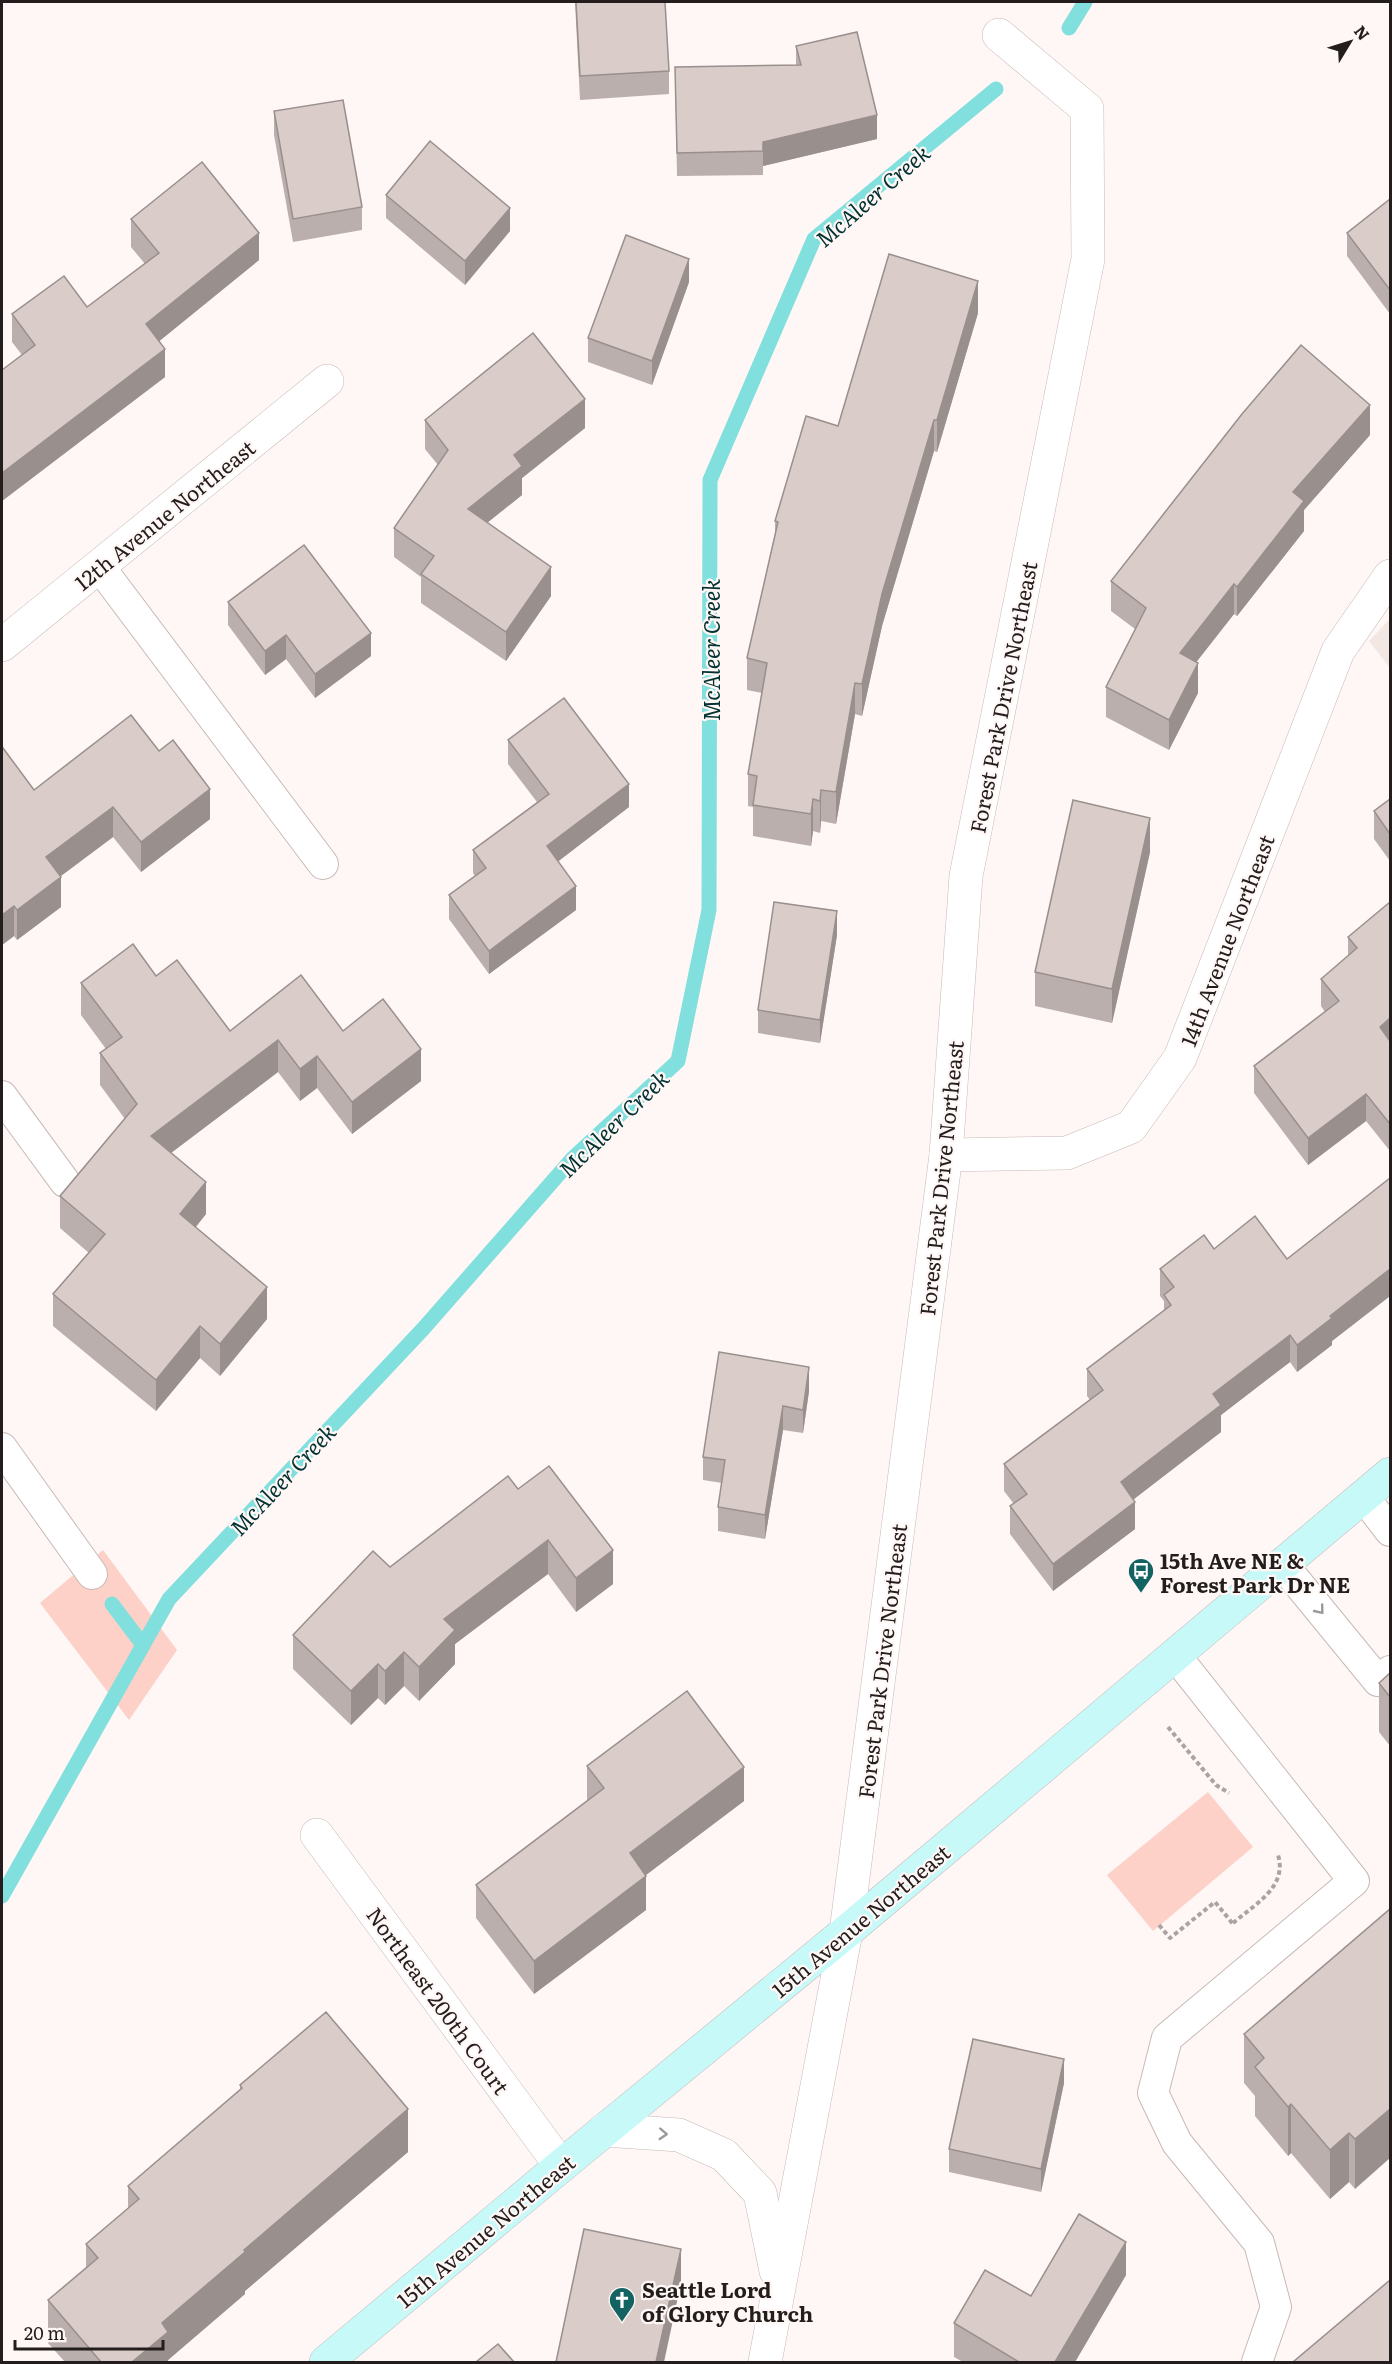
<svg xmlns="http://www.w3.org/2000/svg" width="1392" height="2364" font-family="Literata,serif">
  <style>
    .built { fill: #f3e7e4 }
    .green { fill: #fdd1c8 }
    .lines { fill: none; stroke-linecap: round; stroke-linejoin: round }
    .stream { stroke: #81dfdd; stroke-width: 15 }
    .service-casing { stroke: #c7bab7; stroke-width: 32 }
    .minor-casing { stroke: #c7bab7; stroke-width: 34 }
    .tertiary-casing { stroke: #c7bab7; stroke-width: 34 }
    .secondary-casing { stroke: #c7bab7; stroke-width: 34 }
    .path { stroke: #aaa3a1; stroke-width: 4; stroke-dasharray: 4.5 3; stroke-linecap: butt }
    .service { stroke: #fff; stroke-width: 30 }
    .minor { stroke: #fff; stroke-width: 33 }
    .tertiary { stroke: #fff; stroke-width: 33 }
    .secondary { stroke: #c8f9f9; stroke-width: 33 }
    .wall { fill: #bbafad }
    .shaded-wall { fill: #998f8d }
    .building { fill: #daccc9; stroke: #998f8d; stroke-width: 1.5 }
    .oneway { stroke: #9c9a99 }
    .labels { text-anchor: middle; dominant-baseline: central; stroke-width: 4.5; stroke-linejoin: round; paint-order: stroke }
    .street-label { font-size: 21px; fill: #231e1d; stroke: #fff7f5 }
    .poi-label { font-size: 21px; font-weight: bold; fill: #231e1d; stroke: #fff7f5; text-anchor: start }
    .water-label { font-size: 22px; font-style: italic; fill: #013131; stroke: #fff7f5 }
  </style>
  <rect width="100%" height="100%" fill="#fff7f5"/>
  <path class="built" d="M 1390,619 L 1390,668 L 1369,641 Z"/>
  <g class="green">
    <path d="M 103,1550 L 177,1650 L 129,1720 L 40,1603 Z"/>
    <path d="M 1208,1792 L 1253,1847 L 1153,1931 L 1107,1875 Z"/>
  </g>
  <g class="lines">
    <g class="stream">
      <path d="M 1069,28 L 1085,2"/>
      <path d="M 112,1604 L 143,1645"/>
      <path d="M 2,1896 L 169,1599 L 423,1329 L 573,1158 L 678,1061 L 709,910 L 710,480 L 814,239 L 996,89"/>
    </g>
    <g class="service-casing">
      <g id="service">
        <path d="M 99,566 L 323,864"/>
        <path d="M 2,1096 L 65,1182"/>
        <path d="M 2,1448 L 92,1574"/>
        <path d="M 1364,1497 L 1390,1531"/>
        <path d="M 1283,1565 L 1378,1681 L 1390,1671"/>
        <path d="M 1175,1655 L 1354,1881 L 1167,2038 L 1153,2093 L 1177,2143 L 1259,2243 L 1276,2307 L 1257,2362"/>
      </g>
    </g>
    <g class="minor-casing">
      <g id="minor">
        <path d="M 2,645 L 327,381"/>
        <path d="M 946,1155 L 1067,1153 L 1131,1127 L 1180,1058 L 1338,651 L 1390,576"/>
        <path d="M 317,1835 L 561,2166"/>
        <path d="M 846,1932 L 946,1155 L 966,876 L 1088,259 L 1087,109 L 999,35"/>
      </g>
    </g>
    <g class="tertiary-casing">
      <g id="tertiary">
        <path d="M 604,2130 L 679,2135 L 724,2155 L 760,2193 L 776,2271"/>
        <path d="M 765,2362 L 846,1932"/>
      </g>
    </g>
    <g class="secondary-casing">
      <path id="secondary" d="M 326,2362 L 561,2166 L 846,1932 L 1390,1474"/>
    </g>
    <g class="path">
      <path d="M 1168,1727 L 1216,1785 L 1229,1793"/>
      <path d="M 1233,1923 C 1254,1905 1288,1887 1278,1855"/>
      <path d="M 1159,1925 L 1170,1938 L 1215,1902 L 1233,1924"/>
    </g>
    <use href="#service" class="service"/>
    <use href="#minor" class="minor"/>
    <use href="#tertiary" class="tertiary"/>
    <use href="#secondary" class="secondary"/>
  </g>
  <g class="wall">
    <path d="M 575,2 L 665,2 L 669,71 L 669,94 L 580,100 Z"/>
    <path d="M 796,46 L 877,139 L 763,166 L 763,175 L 677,176 L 675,67 L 796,65 Z"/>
    <path d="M 274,111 L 362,207 L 362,230 L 293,242 L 274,135 Z"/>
    <path d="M 386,195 L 510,231 L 465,285 L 386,218 Z"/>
    <path d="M 1390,199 L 1390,314 L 1347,256 L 1347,233 Z"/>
    <path d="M 131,219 L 259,260 L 159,341 L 165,377 L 2,501 L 2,370 L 22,355 L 12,342 L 12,314 L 87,307 L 145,264 L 131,247 Z"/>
    <path d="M 689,282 L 652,385 L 588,362 L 588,338 Z"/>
    <path d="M 978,313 L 937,452 L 934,451 L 882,626 L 862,716 L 855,714 L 836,824 L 821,821 L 820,833 L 813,831 L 811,846 L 753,836 L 753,807 L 748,806 L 748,774 L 762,693 L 747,690 L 747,658 L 775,534 L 775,521 L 838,426 Z"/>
    <path d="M 425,420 L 585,428 L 522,478 L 522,495 L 487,523 L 551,596 L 506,661 L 421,603 L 421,577 L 394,557 L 394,528 L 438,465 L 425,449 Z"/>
    <path d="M 1370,435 L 1304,510 L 1304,531 L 1237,616 L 1234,614 L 1196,662 L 1198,693 L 1169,750 L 1106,717 L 1106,687 L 1135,629 L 1111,611 L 1111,581 Z"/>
    <path d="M 228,602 L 371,656 L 315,698 L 286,659 L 265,675 L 228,625 Z"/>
    <path d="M 508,740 L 629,807 L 558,861 L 576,910 L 489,974 L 449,919 L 449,895 L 475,876 L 473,873 L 473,850 L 537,802 L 508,764 Z"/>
    <path d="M 2,749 L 34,790 L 210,819 L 141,872 L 113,837 L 61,876 L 61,907 L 17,940 L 14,936 L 2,945 Z"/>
    <path d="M 1390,799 L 1390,861 L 1374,839 L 1374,811 Z"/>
    <path d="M 1150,852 L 1112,1023 L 1035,1006 L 1035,972 Z"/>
    <path d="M 1390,902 L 1390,1151 L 1366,1121 L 1308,1165 L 1254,1093 L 1254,1066 L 1325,1012 L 1321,1006 L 1321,979 L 1348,956 L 1348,937 Z"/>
    <path d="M 837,935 L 820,1043 L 758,1033 L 758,1010 Z"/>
    <path d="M 156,976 L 230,1031 L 343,1031 L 421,1081 L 352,1134 L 317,1088 L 300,1101 L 278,1072 L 171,1153 L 206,1214 L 196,1227 L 267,1319 L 220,1376 L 200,1358 L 156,1411 L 53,1326 L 53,1294 L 89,1253 L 60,1228 L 60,1196 L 125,1119 L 100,1085 L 100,1053 L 106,1049 L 81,1015 L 81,983 Z"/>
    <path d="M 1390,1178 L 1390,1296 L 1332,1341 L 1332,1345 L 1297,1372 L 1290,1362 L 1221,1415 L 1221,1432 L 1134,1499 L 1135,1529 L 1053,1591 L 1010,1534 L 1010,1506 L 1014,1504 L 1004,1491 L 1004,1464 L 1090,1400 L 1087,1396 L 1087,1369 L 1164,1311 L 1164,1301 L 1160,1296 L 1160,1269 L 1214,1249 L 1287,1259 Z"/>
    <path d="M 719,1352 L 809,1391 L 803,1433 L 783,1430 L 765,1539 L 718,1531 L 718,1507 L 722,1483 L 703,1480 L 703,1457 Z"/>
    <path d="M 518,1489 L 613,1584 L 576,1612 L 548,1574 L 455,1644 L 455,1664 L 419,1701 L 404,1686 L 385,1705 L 378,1698 L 351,1725 L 293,1669 L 293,1635 L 390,1567 Z"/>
    <path d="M 1390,1673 L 1390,1746 L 1379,1732 L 1379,1683 Z"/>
    <path d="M 587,1766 L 744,1801 L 646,1875 L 646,1910 L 534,1994 L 476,1918 L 476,1885 L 587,1801 Z"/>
    <path d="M 1390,1909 L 1355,2189 L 1349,2182 L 1330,2199 L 1291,2153 L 1288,2156 L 1255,2116 L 1255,2096 L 1244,2083 L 1244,2034 Z"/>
    <path d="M 1064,2083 L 1041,2192 L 949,2172 L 949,2149 Z"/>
    <path d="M 240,2085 L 408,2152 L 245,2291 L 245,2294 L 168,2360 L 168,2362 L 65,2362 L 48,2343 L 48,2300 L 86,2267 L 86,2244 L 128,2208 L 128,2186 L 240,2090 Z"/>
    <path d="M 1126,2275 L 1075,2362 L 963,2362 L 954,2357 L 954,2323 L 1031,2296 Z"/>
  </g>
  <g class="shaded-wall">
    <path d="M 877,115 L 877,139 L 763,166 L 763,142 Z"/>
    <path d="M 510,208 L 510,231 L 465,285 L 465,261 Z"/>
    <path d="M 259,233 L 259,260 L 146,352 L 146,324 Z"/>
    <path d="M 689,259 L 689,282 L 652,385 L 652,361 Z"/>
    <path d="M 978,281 L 978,313 L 937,452 L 937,420 Z"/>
    <path d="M 165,349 L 165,377 L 2,501 L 2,473 Z"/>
    <path d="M 585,399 L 585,428 L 522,478 L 522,495 L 468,538 L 468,509 L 514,455 Z"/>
    <path d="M 1370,405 L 1370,435 L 1304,510 L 1304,531 L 1237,616 L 1237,587 L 1293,492 Z"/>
    <path d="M 934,420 L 934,451 L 882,626 L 862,716 L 862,684 L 882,594 Z"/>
    <path d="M 551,567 L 551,596 L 506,661 L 506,632 Z"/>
    <path d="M 1234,584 L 1234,614 L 1180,683 L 1180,653 Z"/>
    <path d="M 371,633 L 371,656 L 315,698 L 315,674 Z"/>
    <path d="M 286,635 L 286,659 L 265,675 L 265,651 Z"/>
    <path d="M 1198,663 L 1198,693 L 1169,750 L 1169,720 Z"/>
    <path d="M 855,683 L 855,714 L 836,824 L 836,792 Z"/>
    <path d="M 629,784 L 629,807 L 547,870 L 547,846 Z"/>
    <path d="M 210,789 L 210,819 L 141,872 L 141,842 Z"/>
    <path d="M 821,790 L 821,821 L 820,833 L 820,801 Z"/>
    <path d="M 813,799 L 813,831 L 811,846 L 811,814 Z"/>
    <path d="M 113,807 L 113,837 L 46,887 L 46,857 Z"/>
    <path d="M 1150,818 L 1150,852 L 1112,1023 L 1112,989 Z"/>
    <path d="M 61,877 L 61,907 L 17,940 L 17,910 Z"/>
    <path d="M 576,886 L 576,910 L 489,974 L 489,951 Z"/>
    <path d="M 14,906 L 14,936 L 2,945 L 2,915 Z"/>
    <path d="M 837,911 L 837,935 L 820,1043 L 820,1020 Z"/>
    <path d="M 1390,1018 L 1390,1045 L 1380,1027 Z"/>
    <path d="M 278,1040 L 278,1072 L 151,1168 L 151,1136 Z"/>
    <path d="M 421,1049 L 421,1081 L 352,1134 L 352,1102 Z"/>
    <path d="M 317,1056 L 317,1088 L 300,1101 L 300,1069 Z"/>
    <path d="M 1366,1094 L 1366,1121 L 1308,1165 L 1308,1138 Z"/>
    <path d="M 206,1182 L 206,1214 L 180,1246 L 180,1214 Z"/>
    <path d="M 1390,1269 L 1390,1296 L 1332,1341 L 1332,1345 L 1297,1372 L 1297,1345 L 1330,1316 Z"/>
    <path d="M 267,1287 L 267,1319 L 220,1376 L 220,1344 Z"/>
    <path d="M 200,1326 L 200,1358 L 156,1411 L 156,1380 Z"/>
    <path d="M 1290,1335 L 1290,1362 L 1221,1415 L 1221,1432 L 1121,1509 L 1121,1482 L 1213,1394 Z"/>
    <path d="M 809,1367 L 809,1391 L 803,1433 L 803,1410 Z"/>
    <path d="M 783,1406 L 783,1430 L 765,1539 L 765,1515 Z"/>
    <path d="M 1135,1502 L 1135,1529 L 1053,1591 L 1053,1564 Z"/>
    <path d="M 548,1540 L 548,1574 L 455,1644 L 455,1664 L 419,1701 L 419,1667 L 444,1619 Z"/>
    <path d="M 613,1550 L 613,1584 L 576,1612 L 576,1578 Z"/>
    <path d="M 404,1652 L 404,1686 L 385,1705 L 385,1671 Z"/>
    <path d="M 378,1664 L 378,1698 L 351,1725 L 351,1691 Z"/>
    <path d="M 744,1767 L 744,1801 L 630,1887 L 630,1853 Z"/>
    <path d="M 646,1876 L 646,1910 L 534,1994 L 534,1961 Z"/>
    <path d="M 1064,2059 L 1064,2083 L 1041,2192 L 1041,2169 Z"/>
    <path d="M 1291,2104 L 1291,2153 L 1288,2156 L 1288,2107 Z"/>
    <path d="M 408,2109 L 408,2152 L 245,2291 L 245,2294 L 168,2360 L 168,2362 L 132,2362 L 162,2323 L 244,2250 Z"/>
    <path d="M 1390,2109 L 1390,2158 L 1355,2189 L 1355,2139 Z"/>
    <path d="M 1349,2133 L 1349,2182 L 1330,2199 L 1330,2150 Z"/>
    <path d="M 1126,2242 L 1126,2275 L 1075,2362 L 1055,2362 Z"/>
    <path d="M 681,2249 L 681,2283 L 664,2362 L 656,2362 Z"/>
  </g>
  <g class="building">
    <path d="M 576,2 L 665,2 L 669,71 L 580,76 Z"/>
    <path d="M 857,32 L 877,115 L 763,142 L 763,151 L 677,153 L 675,67 L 801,65 L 796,46 Z"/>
    <path d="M 343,100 L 362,207 L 293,219 L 274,111 Z"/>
    <path d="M 430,141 L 510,208 L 465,261 L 386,195 Z"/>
    <path d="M 202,162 L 259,233 L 146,324 L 165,349 L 2,473 L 2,370 L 35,345 L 12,314 L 64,276 L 87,307 L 159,253 L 131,219 Z"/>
    <path d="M 1390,199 L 1390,290 L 1347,233 Z"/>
    <path d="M 626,235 L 689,259 L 652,361 L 588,338 Z"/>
    <path d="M 889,254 L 978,281 L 937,420 L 934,420 L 882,594 L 862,684 L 855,683 L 836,792 L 821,790 L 820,801 L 813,799 L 811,814 L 753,805 L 757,776 L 748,774 L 767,663 L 747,658 L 778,522 L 775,521 L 806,416 L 838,426 Z"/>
    <path d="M 533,333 L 585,399 L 514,455 L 522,466 L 468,509 L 551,567 L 506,632 L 421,574 L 434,556 L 394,528 L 448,450 L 425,420 Z"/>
    <path d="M 1301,345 L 1370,405 L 1293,492 L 1304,501 L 1237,587 L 1234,584 L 1180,653 L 1198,663 L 1169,720 L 1106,687 L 1146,608 L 1111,581 L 1242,414 Z"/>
    <path d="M 304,545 L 371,633 L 315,674 L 286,635 L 265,651 L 228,602 Z"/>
    <path d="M 564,698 L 629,784 L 547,846 L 576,886 L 489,951 L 449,895 L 486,868 L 473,850 L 549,794 L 508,740 Z"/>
    <path d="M 131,715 L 159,751 L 173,740 L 210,789 L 141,842 L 113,807 L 46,857 L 61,877 L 17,910 L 14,906 L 2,915 L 2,749 L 3,748 L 34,790 Z"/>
    <path d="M 1390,799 L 1390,834 L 1374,811 Z"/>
    <path d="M 1073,800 L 1150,818 L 1112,989 L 1035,972 Z"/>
    <path d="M 774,902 L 837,911 L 820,1020 L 758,1010 Z"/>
    <path d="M 1390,902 L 1390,1018 L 1380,1027 L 1390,1041 L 1390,1124 L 1366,1094 L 1308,1138 L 1254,1066 L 1339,1001 L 1321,979 L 1357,948 L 1348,937 Z"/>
    <path d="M 133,944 L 156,976 L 177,960 L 230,1031 L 301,975 L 343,1031 L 383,999 L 421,1049 L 352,1102 L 317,1056 L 300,1069 L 278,1040 L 151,1136 L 206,1182 L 180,1214 L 267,1287 L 220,1344 L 200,1326 L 156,1380 L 53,1294 L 105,1234 L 60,1196 L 137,1104 L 100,1053 L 122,1037 L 81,983 Z"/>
    <path d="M 1390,1178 L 1390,1269 L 1330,1316 L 1332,1318 L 1297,1345 L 1290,1335 L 1213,1394 L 1221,1405 L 1121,1482 L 1135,1502 L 1053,1564 L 1010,1506 L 1027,1494 L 1004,1464 L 1103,1390 L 1087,1369 L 1171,1305 L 1164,1295 L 1174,1287 L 1160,1269 L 1204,1235 L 1214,1249 L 1255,1216 L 1287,1259 Z"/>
    <path d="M 719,1352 L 809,1367 L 803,1410 L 783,1406 L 765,1515 L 718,1507 L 725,1460 L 703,1457 Z"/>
    <path d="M 549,1466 L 613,1550 L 576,1578 L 548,1540 L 444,1619 L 455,1630 L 419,1667 L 404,1652 L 385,1671 L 378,1664 L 351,1691 L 293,1635 L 373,1551 L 390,1567 L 508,1476 L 518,1489 Z"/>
    <path d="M 1390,1673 L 1390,1697 L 1379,1683 Z"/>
    <path d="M 687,1691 L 744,1767 L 630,1853 L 646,1876 L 534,1961 L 476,1885 L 604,1788 L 587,1766 Z"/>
    <path d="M 1390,1909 L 1390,2109 L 1355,2139 L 1349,2133 L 1330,2150 L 1291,2104 L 1288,2107 L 1255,2067 L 1264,2058 L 1244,2034 Z"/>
    <path d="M 326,2012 L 408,2109 L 244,2250 L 245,2252 L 162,2323 L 168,2332 L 132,2362 L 101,2362 L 48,2300 L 98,2258 L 86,2244 L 139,2199 L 128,2186 L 242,2088 L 240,2085 Z"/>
    <path d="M 973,2039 L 1064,2059 L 1041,2169 L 949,2149 Z"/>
    <path d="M 1079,2214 L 1126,2242 L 1055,2362 L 1019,2362 L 954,2323 L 985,2270 L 1031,2296 Z"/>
    <path d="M 584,2229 L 681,2249 L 656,2362 L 556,2362 Z"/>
    <path d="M 1390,2280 L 1390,2362 L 1293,2362 Z"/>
    <path d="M 498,2344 L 514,2362 L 476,2362 Z"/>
  </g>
  <defs><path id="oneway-chevron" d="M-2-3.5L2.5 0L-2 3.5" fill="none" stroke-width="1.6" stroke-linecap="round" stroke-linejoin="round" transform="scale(1.5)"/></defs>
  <g class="oneway">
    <use href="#oneway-chevron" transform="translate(1320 1610) rotate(51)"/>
    <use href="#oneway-chevron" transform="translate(663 2134) rotate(3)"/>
  </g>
  <defs>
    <g id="bus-pin" transform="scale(1.35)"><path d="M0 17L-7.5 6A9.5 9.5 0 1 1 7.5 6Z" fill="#136362" stroke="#fff7f5"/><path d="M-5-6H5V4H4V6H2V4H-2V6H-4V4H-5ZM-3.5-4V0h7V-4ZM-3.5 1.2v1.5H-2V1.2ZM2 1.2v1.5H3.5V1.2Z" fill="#fff"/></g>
    <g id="church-pin" transform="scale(1.35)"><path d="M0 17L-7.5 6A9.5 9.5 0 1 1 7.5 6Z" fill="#136362" stroke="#fff7f5"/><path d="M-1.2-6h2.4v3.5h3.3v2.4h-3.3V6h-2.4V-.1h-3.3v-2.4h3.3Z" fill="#fff"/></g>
  </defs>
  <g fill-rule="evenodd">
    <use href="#bus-pin" x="1141" y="1571"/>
    <use href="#church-pin" x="622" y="2300"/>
  </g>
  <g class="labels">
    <g class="street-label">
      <text transform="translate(164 514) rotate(-39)">12th Avenue Northeast</text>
      <text transform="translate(1002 697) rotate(-79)">Forest Park Drive Northeast</text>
      <text transform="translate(1226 940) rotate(-69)">14th Avenue Northeast</text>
      <text transform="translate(940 1178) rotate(-84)">Forest Park Drive Northeast</text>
      <text transform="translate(881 1661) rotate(-83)">Forest Park Drive Northeast</text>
      <text transform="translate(860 1920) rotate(-40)">15th Avenue Northeast</text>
      <text transform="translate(439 2000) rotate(54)">Northeast 200th Court</text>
      <text transform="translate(485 2230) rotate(-40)">15th Avenue Northeast</text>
    </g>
    <g class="poi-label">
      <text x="1160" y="1559">15th Ave NE &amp;<tspan x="1160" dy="24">Forest Park Dr NE</tspan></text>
      <text x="642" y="2288">Seattle Lord<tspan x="642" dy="24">of Glory Church</tspan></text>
    </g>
    <g class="water-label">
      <text transform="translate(872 195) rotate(-41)">McAleer Creek</text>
      <text transform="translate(710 650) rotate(-90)">McAleer Creek</text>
      <text transform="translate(613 1123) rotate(-44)">McAleer Creek</text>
      <text transform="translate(282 1479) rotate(-47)">McAleer Creek</text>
    </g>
  </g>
  <rect width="1392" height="2364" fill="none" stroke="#231e1d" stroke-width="6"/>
  <g transform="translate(1350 42) rotate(52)" stroke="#fff7f5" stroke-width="4.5" paint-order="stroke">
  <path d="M0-4.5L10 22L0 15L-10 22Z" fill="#231e1d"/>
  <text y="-9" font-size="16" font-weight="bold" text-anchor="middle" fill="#231e1d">N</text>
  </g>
  <path d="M15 2340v9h148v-9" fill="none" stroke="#231e1d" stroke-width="3"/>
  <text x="24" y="2340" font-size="18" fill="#231e1d" stroke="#fff7f5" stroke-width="4.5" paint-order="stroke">20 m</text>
</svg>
